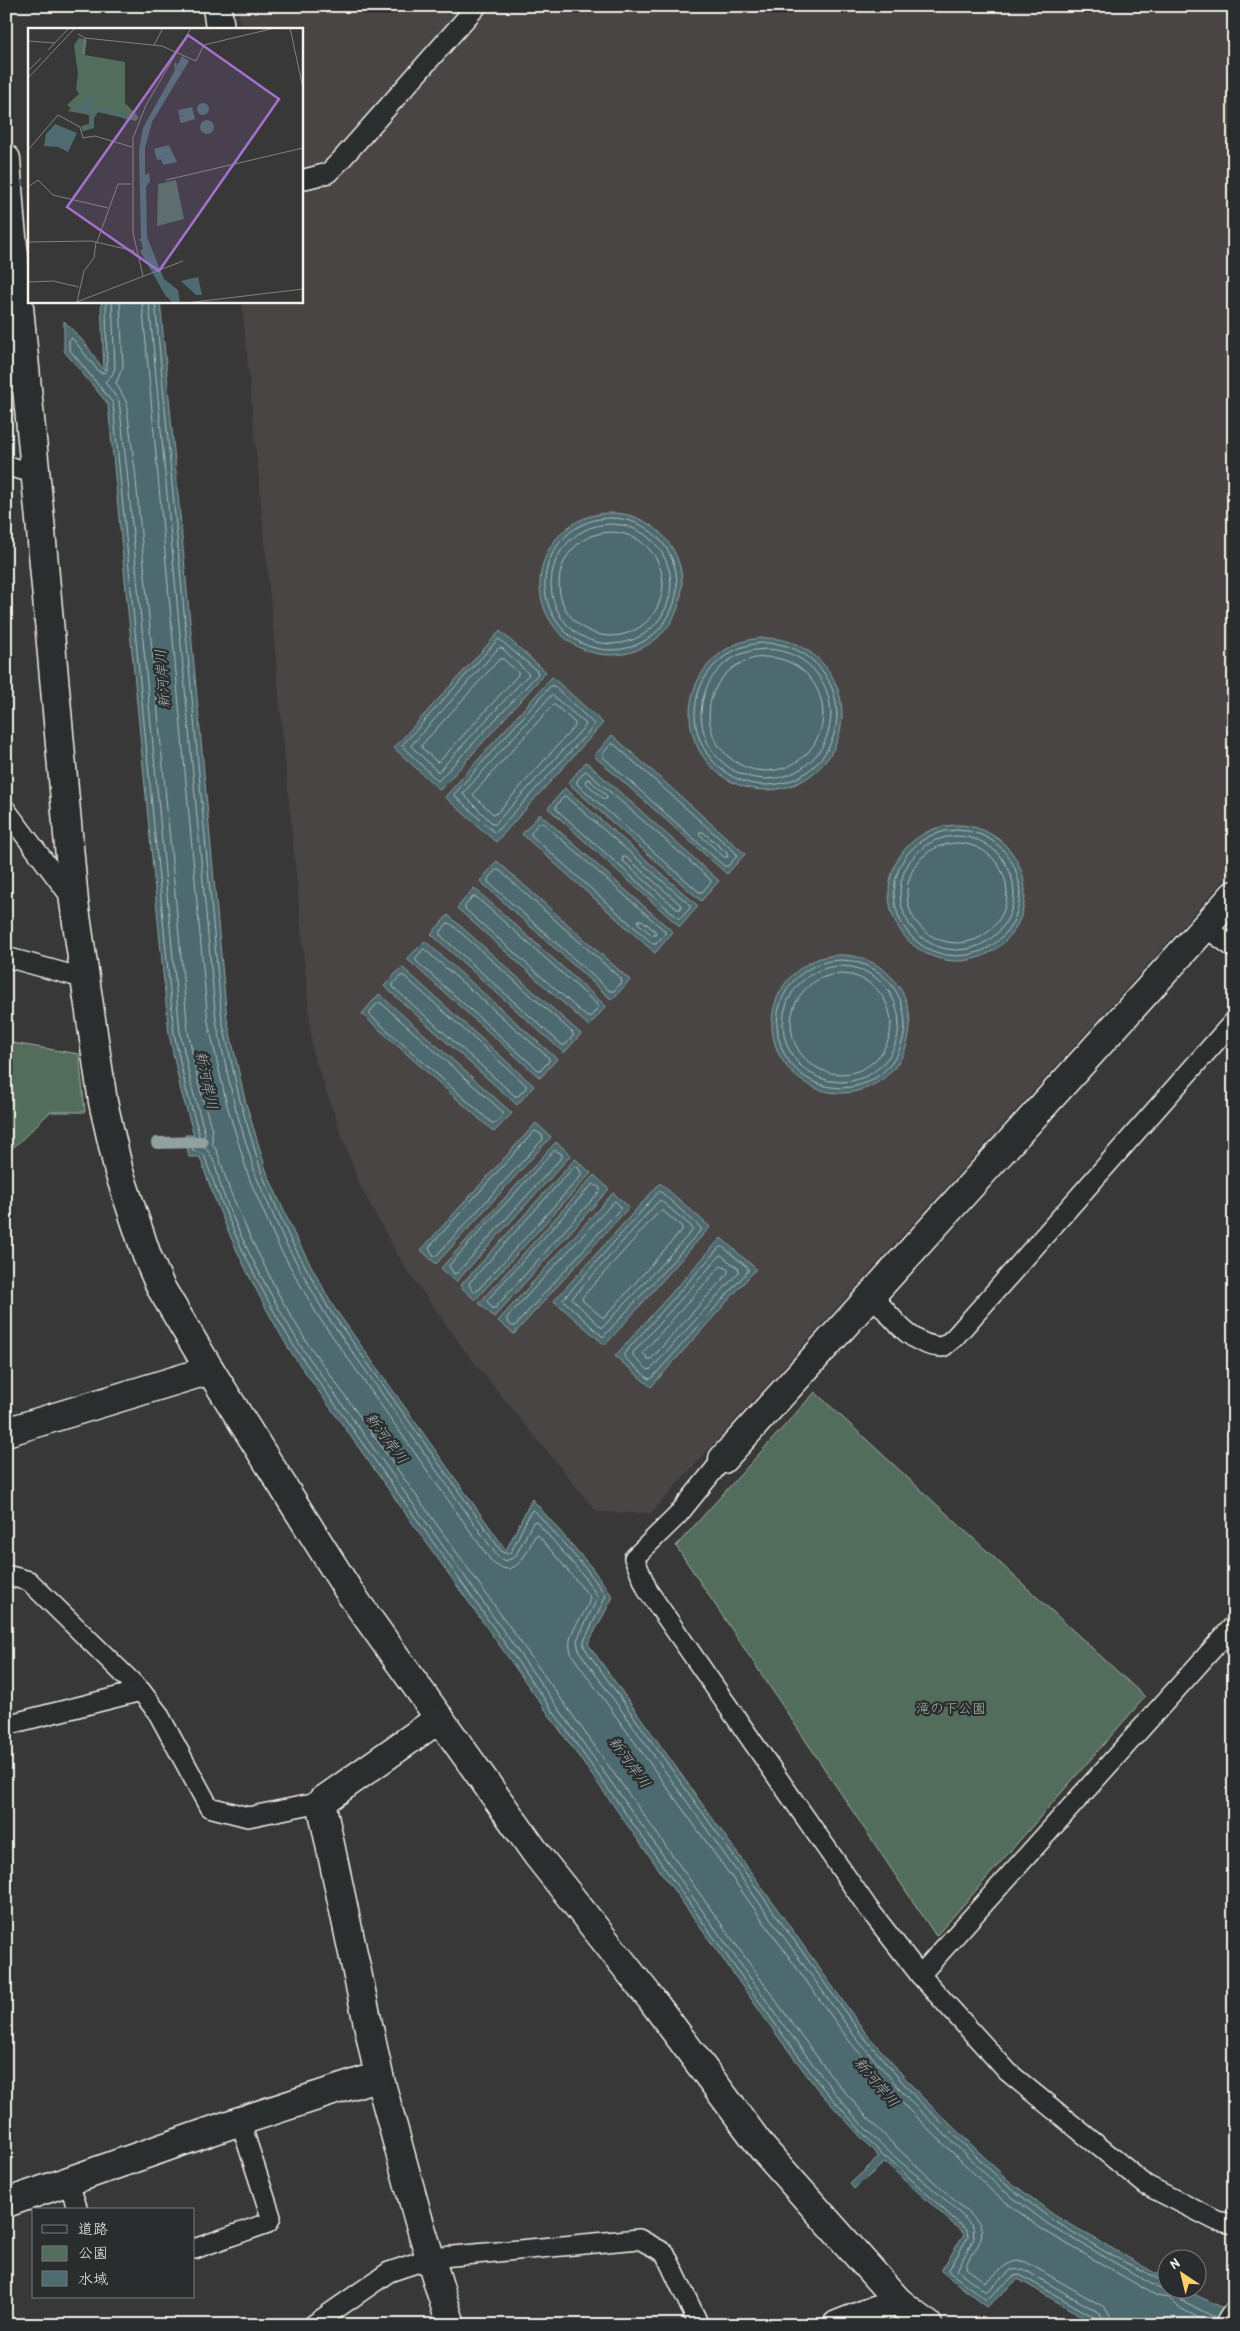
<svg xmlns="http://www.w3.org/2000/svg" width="1240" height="2331" font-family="'Patrick Hand','Klee One',sans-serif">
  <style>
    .built { fill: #494545 }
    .green { fill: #526d5c; stroke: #a3afa2 }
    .water { fill: #4d6b70; stroke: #90a1a0 }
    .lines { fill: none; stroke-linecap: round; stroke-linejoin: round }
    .shore { stroke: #b1bbb8; stroke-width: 1 }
    .stream { stroke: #90a1a0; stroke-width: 12 }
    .service-casing { stroke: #f4f1e8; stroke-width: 22 }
    .minor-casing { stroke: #f4f1e8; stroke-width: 31 }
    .service { stroke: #2a2d2e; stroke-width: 19 }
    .minor { stroke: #2a2d2e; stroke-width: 28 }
    .labels { text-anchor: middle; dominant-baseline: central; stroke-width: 4.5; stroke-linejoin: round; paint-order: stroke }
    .park-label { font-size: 14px; fill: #abb6a9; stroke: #2a2d2e }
    .water-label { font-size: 15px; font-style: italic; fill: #a9b5b2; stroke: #2a2d2e }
    .inset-river { fill: none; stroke: #4d6b70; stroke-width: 2.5 }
    .inset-road { fill: none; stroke: #83827e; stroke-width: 1 }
    .view { fill: #a571cd; fill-opacity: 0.15; stroke: #a571cd; stroke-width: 2.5 }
    .inset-edge { fill: none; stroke: #f4f1e8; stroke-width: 2.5 }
  </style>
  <rect width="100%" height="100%" fill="#383838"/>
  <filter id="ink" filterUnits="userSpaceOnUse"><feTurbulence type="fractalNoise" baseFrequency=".02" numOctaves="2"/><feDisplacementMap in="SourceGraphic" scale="10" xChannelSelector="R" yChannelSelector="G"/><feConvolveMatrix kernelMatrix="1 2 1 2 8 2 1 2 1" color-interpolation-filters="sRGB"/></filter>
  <g filter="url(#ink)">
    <path class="built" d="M 237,6 L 1234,6 L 1234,869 L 651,1513 L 597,1512 L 472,1360 L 404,1266 L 359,1184 L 313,1054 L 242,301 L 301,301 L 301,29 L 241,29 Z"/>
    <g class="green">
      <path d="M 6,1042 L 79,1054 L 85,1112 L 50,1112 L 14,1147 L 6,1149 Z"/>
      <path d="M 815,1392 L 1145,1697 L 936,1936 L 676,1546 Z"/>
    </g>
    <g class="water">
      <path d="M 101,301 L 160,301 L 227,1019 L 245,1100 L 267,1173 L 295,1236 L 333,1306 L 506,1550 L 532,1499 L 592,1568 L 613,1597 L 588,1644 L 865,2032 L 920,2095 L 1008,2180 L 1054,2215 L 1167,2280 L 1168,2288 L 1183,2289 L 1234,2313 L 1234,2325 L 1097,2325 L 1018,2279 L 987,2307 L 941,2271 L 964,2234 L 885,2162 L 854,2189 L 850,2184 L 879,2157 L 818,2090 L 779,2038 L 290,1351 C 254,1289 222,1226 200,1157 L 189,1157 L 185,1135 L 194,1135 L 181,1091 L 169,1034 L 108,404 L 64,351 L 64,321 L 84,342 L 104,370 Z"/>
      <circle cx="611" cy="584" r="71"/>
      <path d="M 500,631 L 546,672 L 440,790 L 394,748 Z"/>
      <circle cx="766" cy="714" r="76"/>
      <path d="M 552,677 L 603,723 L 496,842 L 445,797 Z"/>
      <path d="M 612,735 L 745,854 L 727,874 L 594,756 Z"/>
      <path d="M 586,762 L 719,881 L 701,901 L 568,783 Z"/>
      <path d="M 565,788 L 698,906 L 680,927 L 548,808 Z"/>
      <path d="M 540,814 L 673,932 L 655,953 L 522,834 Z"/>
      <circle cx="957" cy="893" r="68"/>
      <path d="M 497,861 L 630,980 L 612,1000 L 480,881 Z"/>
      <path d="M 474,888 L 606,1006 L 589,1026 L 457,908 Z"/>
      <path d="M 448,915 L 581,1034 L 564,1053 L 431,934 Z"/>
      <path d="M 425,941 L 557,1059 L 540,1078 L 407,959 Z"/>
      <circle cx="841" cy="1024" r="69"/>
      <path d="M 402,967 L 534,1086 L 517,1105 L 384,986 Z"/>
      <path d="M 379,994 L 512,1113 L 494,1132 L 362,1014 Z"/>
      <path d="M 536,1123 L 551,1137 L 436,1264 L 421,1250 Z"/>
      <path d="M 556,1142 L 571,1155 L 456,1282 L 441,1268 Z"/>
      <path d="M 575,1159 L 591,1173 L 475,1300 L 460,1286 Z"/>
      <path d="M 594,1175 L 609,1189 L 494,1317 L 479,1303 Z"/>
      <path d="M 660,1183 L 710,1227 L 605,1345 L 554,1301 Z"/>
      <path d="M 613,1193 L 629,1207 L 514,1334 L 498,1321 Z"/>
      <path d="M 721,1238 L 756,1269 L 651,1387 L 615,1356 Z"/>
    </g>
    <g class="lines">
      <g class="shore">
        <path d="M 106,301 L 107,371 L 103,373 L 99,372 L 72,338 L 69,340 L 69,349 L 113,403 L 174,1033 L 186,1089 L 199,1133 L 198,1138 L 192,1142 L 193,1150 L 204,1155 C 227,1223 258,1286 295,1348 L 783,2035 L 822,2087 L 884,2157 L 889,2159 L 967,2231 L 968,2237 L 948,2271 L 986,2300 L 1014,2276 L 1020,2275 L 1096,2318 L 1098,2325"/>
        <path d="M 112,301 L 115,368 L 112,375 L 105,382 L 119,401 L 127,471 L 180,1032 L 192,1088 L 205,1133 L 202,1145 C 216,1155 217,1177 223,1193 C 243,1246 271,1296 300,1345 L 788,2031 C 819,2072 850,2116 888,2151 C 916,2176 948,2199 973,2227 L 974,2238 L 957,2270 L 986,2292 L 1011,2270 L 1023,2269 L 1100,2313 L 1105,2325"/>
        <path d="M 120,301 L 123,367 L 116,383 L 126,401 L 135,470 L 188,1031 L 199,1086 L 212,1130 L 212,1143 L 217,1151 L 230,1191 L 250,1237 L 280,1297 L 306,1341 L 794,2026 L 833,2078 L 864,2114 L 894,2145 L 979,2223 C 989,2243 968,2251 966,2268 L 985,2282 C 999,2273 1008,2257 1026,2262 L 1104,2307 L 1110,2315 L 1112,2325"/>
        <path d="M 142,301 L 208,1022 L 227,1105 L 249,1178 L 278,1245 L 318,1316 L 492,1562 C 516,1582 526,1553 535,1536 L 538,1535 L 590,1597 C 587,1617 562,1633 572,1655 L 850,2042 L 907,2108 L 995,2194 L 1043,2230 L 1157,2296 L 1169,2298 L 1178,2307 L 1212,2325"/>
        <path d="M 149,301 L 216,1021 L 234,1103 L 256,1176 L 285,1242 L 324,1312 L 498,1557 L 506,1561 L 515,1557 L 533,1522 L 536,1521 L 583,1575 L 598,1597 L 577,1640 L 579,1651 L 856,2038 L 912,2103 L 1000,2188 L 1048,2224 L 1160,2289 L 1174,2289 L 1181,2300 L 1216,2318"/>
        <path d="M 155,301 L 222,1020 L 240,1101 L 262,1174 L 290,1239 L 329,1309 L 502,1552 L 507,1554 L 511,1552 L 531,1511 L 534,1510 L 588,1571 L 606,1596 L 584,1641 L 584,1647 L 861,2034 L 917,2099 L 1004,2183 L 1051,2219 L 1109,2254 L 1168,2284"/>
        <circle cx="611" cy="584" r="66"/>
        <circle cx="611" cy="584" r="60"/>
        <circle cx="611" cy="584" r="52"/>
        <path d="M 499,639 L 537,671 L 538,674 L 438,781 L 402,746 Z"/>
        <circle cx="766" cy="714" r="71"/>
        <path d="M 499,648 L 502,648 L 529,674 L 438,772 L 411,746 Z"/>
        <circle cx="766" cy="714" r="65"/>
        <circle cx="766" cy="714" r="57"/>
        <path d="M 500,659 L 503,659 L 518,672 L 518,675 L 440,761 L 437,762 L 422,748 L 422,745 Z"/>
        <path d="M 551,686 L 554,686 L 595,725 L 495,833 L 454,795 Z"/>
        <path d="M 552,695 L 585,723 L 586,725 L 494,825 L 463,794 Z"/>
        <path d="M 555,705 L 575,723 L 575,726 L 497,813 L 493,814 L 474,796 L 473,794 L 552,706 Z"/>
        <path d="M 611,744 L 614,744 L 736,853 L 737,856 L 728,866 L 724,866 L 603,757 L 603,754 Z"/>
        <path d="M 586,771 L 710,879 L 711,882 L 702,892 L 699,892 L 577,784 L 577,781 Z"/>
        <path d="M 586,780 L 589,779 L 607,796 L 607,799 L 604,799 L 586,783 Z"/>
        <path d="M 565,796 L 690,905 L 690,908 L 681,918 L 678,918 L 556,809 L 556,806 Z"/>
        <path d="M 539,823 L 543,823 L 665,931 L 665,934 L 656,944 L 653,944 L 531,835 L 531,833 Z"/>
        <circle cx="957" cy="893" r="63"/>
        <path d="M 700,832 L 703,832 L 727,853 L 728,857 L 724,857 L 700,835 Z"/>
        <circle cx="957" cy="893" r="57"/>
        <circle cx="957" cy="893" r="50"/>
        <path d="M 623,857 L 626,857 L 681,905 L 681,909 L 677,909 L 623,861 Z"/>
        <path d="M 496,870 L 499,870 L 621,979 L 622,982 L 614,991 L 610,991 L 488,882 L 488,879 Z"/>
        <path d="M 473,897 L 476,897 L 598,1005 L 598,1008 L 590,1017 L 587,1017 L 465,909 L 465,906 Z"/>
        <path d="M 639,920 L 642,920 L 655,931 L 656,935 L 652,935 L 639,924 Z"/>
        <path d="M 448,923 L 451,924 L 573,1033 L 573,1036 L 565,1045 L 562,1045 L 440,935 L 440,933 Z"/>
        <path d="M 424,949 L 549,1058 L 549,1061 L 541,1070 L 538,1070 L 416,961 L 416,958 Z"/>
        <circle cx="841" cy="1024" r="64"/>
        <circle cx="841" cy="1024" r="58"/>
        <circle cx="841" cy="1024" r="50"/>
        <path d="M 401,976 L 404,976 L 526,1085 L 526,1088 L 518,1096 L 515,1096 L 393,987 L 393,984 Z"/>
        <path d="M 378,1003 L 381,1003 L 503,1112 L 503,1115 L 496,1123 L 492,1123 L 370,1015 L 370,1012 Z"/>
        <path d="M 535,1131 L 542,1135 L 543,1139 L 437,1255 L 434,1256 L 429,1248 Z"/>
        <path d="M 555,1150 L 562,1154 L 562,1157 L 457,1273 L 454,1274 L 449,1266 Z"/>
        <path d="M 574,1167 L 578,1167 L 582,1175 L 477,1291 L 473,1292 L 469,1284 Z"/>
        <path d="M 593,1184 L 600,1188 L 600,1191 L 495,1308 L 492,1308 L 487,1301 Z"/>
        <path d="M 660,1191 L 702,1229 L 603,1337 L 563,1300 Z"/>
        <path d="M 660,1200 L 692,1227 L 693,1230 L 602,1328 L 572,1299 Z"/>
        <path d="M 615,1201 L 620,1206 L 620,1209 L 515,1326 L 512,1326 L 507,1321 L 507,1318 Z"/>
        <path d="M 660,1211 L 663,1211 L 682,1227 L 682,1230 L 605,1317 L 602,1317 L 583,1301 L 582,1298 Z"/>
        <path d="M 720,1247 L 723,1247 L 748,1268 L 748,1271 L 652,1378 L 649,1379 L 624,1357 L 624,1354 Z"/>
        <path d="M 721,1255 L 739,1269 L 739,1272 L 651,1369 L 648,1370 L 633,1356 L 633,1353 Z"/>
        <path d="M 721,1266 L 728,1269 L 728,1273 L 651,1359 L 648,1359 L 643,1353 Z"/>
      </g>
      <path class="stream" d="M 157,1143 L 202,1142"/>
      <g class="service-casing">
        <g id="service">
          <path d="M 301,180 L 328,173 L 340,161 L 477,6"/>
          <path d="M 6,375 L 27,391"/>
          <path d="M 6,466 L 35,473"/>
          <path d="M 6,810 L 74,901"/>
          <path d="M 1205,927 L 1234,948"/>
          <path d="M 6,957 L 86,979"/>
          <path d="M 872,1295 C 892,1317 911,1347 943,1347 L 954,1338 L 1234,1021"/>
          <path d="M 723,1459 L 677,1516 L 634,1558 L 648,1591 L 868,1908 L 920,1975 L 1008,2072 L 1146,2185 L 1217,2221 L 1234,2224"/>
          <path d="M 6,1575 L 29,1581 L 141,1691 L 158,1713 L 209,1807 L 248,1817 L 321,1802"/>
          <path d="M 6,1725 L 141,1691"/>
          <path d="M 920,1975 L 1234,1625"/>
          <path d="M 68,2181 L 78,2210"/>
          <path d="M 194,2249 L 268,2223 L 271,2217 L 240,2121"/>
          <path d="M 313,2325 L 389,2272 L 431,2258 L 639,2239 L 665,2253 L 699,2325"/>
        </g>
      </g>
      <g class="minor-casing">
        <g id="minor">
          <path d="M 217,6 L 220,29"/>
          <path d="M 6,159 L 10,216 L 40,520 L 74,902 L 103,1102 L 119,1172 L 147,1256 L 161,1288 L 210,1370 L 350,1593 L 538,1856 L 652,2000 L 763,2149 L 898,2301 L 928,2325"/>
          <path d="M 6,1432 L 210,1370"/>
          <path d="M 723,1459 L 1234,895"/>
          <path d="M 440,1718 L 321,1802 L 379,2076 L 418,2218 L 451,2325"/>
          <path d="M 6,2203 L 240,2121 L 379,2076"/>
          <path d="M 837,2325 L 898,2301"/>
          <path d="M 1229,2325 L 1234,2317"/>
        </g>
      </g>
      <use href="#service" class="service"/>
      <use href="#minor" class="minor"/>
    </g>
  </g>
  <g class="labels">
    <g class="park-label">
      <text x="951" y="1707">滝の下公園</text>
    </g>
    <g class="water-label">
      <text transform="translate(162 679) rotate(-94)">新河岸川</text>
      <text transform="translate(207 1080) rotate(78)">新河岸川</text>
      <text transform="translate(387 1438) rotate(53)">新河岸川</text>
      <text transform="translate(630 1762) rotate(54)">新河岸川</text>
      <text transform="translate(877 2082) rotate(50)">新河岸川</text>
    </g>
  </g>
  <g transform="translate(28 28)">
    <rect width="275" height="275" fill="#383838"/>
    <path d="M 51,10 L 59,12 L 57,27 L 97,34 L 97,75 L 111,89 L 108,93 L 70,84 L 66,90 L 66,100 L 56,103 L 53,98 L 61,96 L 61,87 L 40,83 L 43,80 L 39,77 L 51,66 L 48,61 L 50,46 L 46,17 ZM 148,152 L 156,191 L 129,198 L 130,156 Z" fill="#526d5c"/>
    <path d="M 154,28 L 161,33 L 124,94 L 117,120 L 117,147 L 121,145 L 122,153 L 118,159 L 119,209 L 136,251 L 150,262 L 152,275 L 145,275 L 137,267 L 112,223 L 115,221 L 113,213 L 109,212 L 113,211 L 111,122 L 115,100 L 147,42 L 146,36 L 148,34 L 149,38 ZM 61,66 L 66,75 L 61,84 L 47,82 L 49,75 L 57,80 L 55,72 ZM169 81a6 6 0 1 1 12 0a6 6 0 1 1-12 0ZM 164,79 L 167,91 L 153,95 L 151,89 L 157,87 L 151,88 L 150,82 ZM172 99a7 7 0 1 1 14 0a7 7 0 1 1-14 0ZM 27,96 L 49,105 L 40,124 L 30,119 L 16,118 L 18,106 ZM 141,117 L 149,134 L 135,137 L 133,131 L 129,132 L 126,121 ZM 170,249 L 174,267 L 168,267 L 153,253 Z" fill="#4d6b70"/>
    <path class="inset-river" d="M 54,102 L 65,98 L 64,88 L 68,83 L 82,83 L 101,91"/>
    <path class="inset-road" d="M 262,0 L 275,60M 50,6 L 57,10 L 134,18 L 168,33 L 176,17 L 247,0M 0,13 L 27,15M 126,17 L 135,0M 20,22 L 41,0M 55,26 L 57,10M 0,43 L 13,30M 0,50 L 47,0M 0,122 L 30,87 L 52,99 L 55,110 L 67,108 L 104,119M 138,152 L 275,120M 0,159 L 10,152 L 25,167 L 80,180M 0,214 L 63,213 L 107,223M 69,214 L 90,156 L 103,156M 115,248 L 105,205 L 105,110 L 118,77 L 163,0M 0,254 L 25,253 L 51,259M 49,274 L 56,243 L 66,230 L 68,214M 46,275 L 155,233M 158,275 L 275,261"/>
    <path class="view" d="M 160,7 L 251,71 L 131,243 L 39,179 Z"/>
    <rect width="275" height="275" class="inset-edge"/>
  </g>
  <rect width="1240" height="2331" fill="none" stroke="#2a2d2e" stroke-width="25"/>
  <rect x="12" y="12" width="1215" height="2306" fill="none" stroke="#f4f1e8" stroke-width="2" filter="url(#ink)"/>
  <rect x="32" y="2208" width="162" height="90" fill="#2a2d2e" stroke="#7b7b78"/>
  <rect x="42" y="2225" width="25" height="8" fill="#2a2d2e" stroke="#7b7b78"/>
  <text x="78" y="2234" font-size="15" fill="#f4f1e8">道路</text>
  <rect x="42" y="2246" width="25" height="15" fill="#526d5c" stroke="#7b7b78"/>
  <text x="78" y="2258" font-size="15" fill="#f4f1e8">公園</text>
  <rect x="42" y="2271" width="25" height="15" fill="#4d6b70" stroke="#7b7b78"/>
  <text x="78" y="2284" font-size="15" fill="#f4f1e8">水域</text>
  <g transform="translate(1182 2274) rotate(325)"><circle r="24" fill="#2a2d2e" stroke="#7b7b78"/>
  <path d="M0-4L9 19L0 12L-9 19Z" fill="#ffd166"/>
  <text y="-8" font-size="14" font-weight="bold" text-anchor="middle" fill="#f4f1e8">N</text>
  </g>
</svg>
